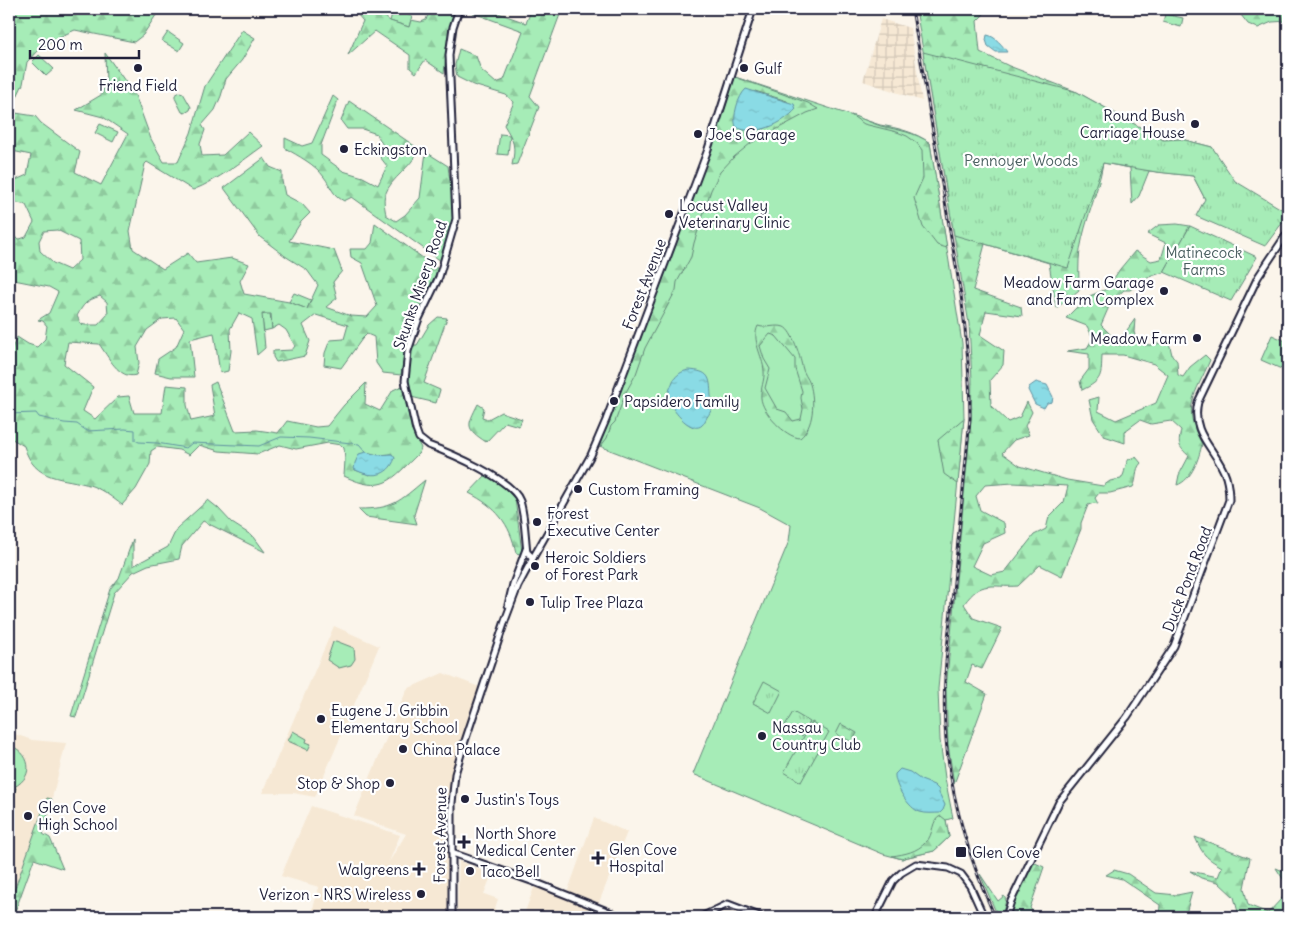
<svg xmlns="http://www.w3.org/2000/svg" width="1297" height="926" font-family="Delius,sans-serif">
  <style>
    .built { fill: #f6e8d4 }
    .industrial { fill: url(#industrial-grid) }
    .green { fill: #a6ecb7; stroke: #648779 }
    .forest { fill: url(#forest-firs); stroke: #648779; fill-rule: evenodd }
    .cemetery { fill: url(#cemetery-stones); stroke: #648779 }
    .park { fill: url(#park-tufts); stroke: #648779 }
    .water { fill: url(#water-ripples); stroke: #6091a1 }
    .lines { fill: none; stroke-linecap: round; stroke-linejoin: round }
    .stream { stroke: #6091a1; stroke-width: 1 }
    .secondary-casing { stroke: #22223b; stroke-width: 9 }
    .secondary { stroke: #fff; stroke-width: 5 }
    .rail-casing { stroke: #22223b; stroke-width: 3 }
    .rail { stroke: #fff; stroke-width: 1; stroke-dasharray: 4; stroke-linecap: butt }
    .poi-dot { fill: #22223b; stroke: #fff; stroke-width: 2 }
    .labels { text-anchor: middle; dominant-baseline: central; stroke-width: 4.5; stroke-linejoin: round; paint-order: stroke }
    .poi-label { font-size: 15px; fill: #22223b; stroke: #fff; text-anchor: start }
    .park-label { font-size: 15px; fill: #4a5f60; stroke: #fff }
    .street-label { font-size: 15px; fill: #22223b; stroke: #fff }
  </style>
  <defs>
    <pattern id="industrial-grid" width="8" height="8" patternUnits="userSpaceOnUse" patternTransform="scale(1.25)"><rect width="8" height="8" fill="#f6e8d4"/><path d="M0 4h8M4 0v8" fill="none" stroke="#d3c7b7"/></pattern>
    <pattern id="forest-firs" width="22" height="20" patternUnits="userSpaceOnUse" patternTransform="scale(1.25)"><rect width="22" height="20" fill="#a6ecb7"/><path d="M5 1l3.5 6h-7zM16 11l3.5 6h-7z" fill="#8fca9e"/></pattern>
    <pattern id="cemetery-stones" width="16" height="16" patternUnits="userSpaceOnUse" patternTransform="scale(1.25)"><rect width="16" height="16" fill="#a6ecb7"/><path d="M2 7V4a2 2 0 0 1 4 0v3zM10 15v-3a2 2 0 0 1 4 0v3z" fill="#8fca9e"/></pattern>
    <pattern id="park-tufts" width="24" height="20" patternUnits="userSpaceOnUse" patternTransform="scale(1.25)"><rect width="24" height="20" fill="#a6ecb7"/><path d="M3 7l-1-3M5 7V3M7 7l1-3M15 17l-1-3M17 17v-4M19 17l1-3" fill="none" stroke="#8fca9e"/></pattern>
    <pattern id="water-ripples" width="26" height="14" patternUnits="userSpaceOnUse" patternTransform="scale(1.25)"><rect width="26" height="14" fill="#8adbe5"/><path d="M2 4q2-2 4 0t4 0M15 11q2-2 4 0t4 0" fill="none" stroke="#77bcc5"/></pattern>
  </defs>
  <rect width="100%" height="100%" fill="#fbf5eb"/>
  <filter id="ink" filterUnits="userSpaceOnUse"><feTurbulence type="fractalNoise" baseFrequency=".02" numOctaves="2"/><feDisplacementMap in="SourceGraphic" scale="10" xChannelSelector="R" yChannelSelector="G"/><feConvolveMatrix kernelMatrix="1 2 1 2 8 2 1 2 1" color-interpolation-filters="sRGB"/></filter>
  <g filter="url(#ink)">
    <g class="built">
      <path d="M 334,626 L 379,646 L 315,797 L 293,793 L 262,793 Z"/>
      <path d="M 443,673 L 482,688 L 464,744 L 453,792 L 452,917 L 329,917 L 312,912 L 319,887 L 281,876 L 311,806 L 400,835 L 389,862 L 406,834 L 354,816 L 407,689 Z"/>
      <path d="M 9,732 L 32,740 L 66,743 L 43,834 L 13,917 L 9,917 Z"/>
      <path d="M 594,818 L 627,832 L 596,910 L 614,917 L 523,917 L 535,885 L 566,896 Z"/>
      <path d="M 459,861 L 492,874 L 484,894 L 498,899 L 493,914 L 482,915 L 482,917 L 457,917 Z"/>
    </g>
    <path class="industrial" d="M 881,19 L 910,28 L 922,101 L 863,81 Z"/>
    <g class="green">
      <path d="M 393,10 L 412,16 L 409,27 L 390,21 Z"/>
      <path d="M 1165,14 L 1183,18 L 1181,27 L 1163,22 Z"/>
      <path d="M 168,32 L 184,43 L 179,51 L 162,41 Z"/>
      <path d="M 39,55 L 54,69 L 46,76 L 32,62 Z"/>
      <path d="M 735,77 L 880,125 C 898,128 915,132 930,143 L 962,343 L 964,418 L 938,689 L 940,740 L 945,778 L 953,818 L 946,820 L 949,837 L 934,851 L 904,858 L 902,859 L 883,854 L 693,774 L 789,541 L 791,525 L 760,508 L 597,445 L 710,154 Z"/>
      <path d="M 180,92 L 183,93 L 191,107 L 190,110 L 185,113 L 182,112 L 175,98 L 175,95 Z"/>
      <path d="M 100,124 L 118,132 L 113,142 L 95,133 Z"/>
      <path d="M 500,134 L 510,135 L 508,155 L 497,154 Z"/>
      <path d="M 294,293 L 311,300 L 307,309 L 289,302 Z"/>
      <path d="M 270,313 L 272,329 L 264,331 L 261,315 Z"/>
      <path d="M 336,641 L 354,648 L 355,659 L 351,665 L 339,668 L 327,660 L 333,642 Z"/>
      <path d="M 9,745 C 30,752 36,776 14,787 L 16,788 L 14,793 L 9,791 Z"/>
      <path d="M 980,874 L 998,901 L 1004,896 L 1006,900 L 1002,917 L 998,917 Z"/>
    </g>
    <g class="forest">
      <path d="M 9,9 L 160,9 L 143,35 L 134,42 L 75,30 L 52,40 L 37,51 L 27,62 L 23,84 L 15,101 L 9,103 Z"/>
      <path d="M 346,9 L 401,9 L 404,13 L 393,10 L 381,14 L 390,21 L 409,27 L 411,20 L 421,22 L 426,20 L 430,9 L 455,9 L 449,30 L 444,73 L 425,60 L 416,73 L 410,68 L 410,55 L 375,31 L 348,55 L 363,21 L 357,14 Z"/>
      <path d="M 462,9 L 487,9 L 526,23 L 532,9 L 562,9 L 530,96 L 539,107 L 517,164 L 512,165 C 516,146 514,141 504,125 L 514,102 L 506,95 L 473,85 L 457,77 L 455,65 L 459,49 L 476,56 L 481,70 L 496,83 L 504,80 L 523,31 Z"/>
      <path d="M 916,9 L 989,9 L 977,21 L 980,52 L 1009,66 L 1077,92 L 1163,140 L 1181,139 L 1212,147 L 1220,161 L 1205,199 L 1193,176 L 1149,171 L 1139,196 L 1132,204 L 1130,168 L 1103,163 C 1098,193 1085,220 1080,250 C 1078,263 1079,277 1079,290 L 1067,300 L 1056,308 L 1049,263 L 985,244 L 973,290 L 1021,307 L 1022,316 L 986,311 L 980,335 L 1004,351 L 1003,365 L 990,380 L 991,406 L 1008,422 L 1020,417 L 1027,402 L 1032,412 L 1025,426 L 1029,435 L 1014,440 L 1002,453 L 1020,466 L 1067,480 L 1103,486 L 1110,481 L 1121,479 C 1126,472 1124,466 1129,459 L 1136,457 L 1141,463 C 1134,470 1138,478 1133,487 L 1110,493 L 1099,493 L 1095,498 L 1098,504 L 1094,503 L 1088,505 L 1081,523 L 1081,529 L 1062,576 L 1040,565 L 1018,586 C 991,588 982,579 964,604 L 973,618 L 1002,628 L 982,669 L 972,665 L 966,682 L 987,694 L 954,784 L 948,745 L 946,689 L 971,419 L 972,380 L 969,324 ZM 1013,483 L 1068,486 L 1064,502 L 1049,517 L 1046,529 L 1034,535 L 1005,572 L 991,575 L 972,566 L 983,543 L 1005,533 L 1004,523 L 980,510 L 976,496 L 985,485 Z"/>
      <path d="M 1244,9 L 1288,9 L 1288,21 L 1272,22 L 1258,28 L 1248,24 L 1241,15 Z"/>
      <path d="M 242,30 L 255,38 L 242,60 L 226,79 L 221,96 L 215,110 L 202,125 L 205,130 L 200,144 L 202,156 L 223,155 L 248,132 L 263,146 C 241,162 218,180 193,190 L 147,162 L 145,164 L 130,231 L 133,249 L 163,269 L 188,253 L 196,263 L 232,258 L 249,264 L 240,281 L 244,294 L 289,302 L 307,309 L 318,285 L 307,270 L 285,256 L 260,237 L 224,188 L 264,158 L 270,167 L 282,172 L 282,181 L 285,195 L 302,204 L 310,213 L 301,222 L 289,241 L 334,250 L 342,271 L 333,282 L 337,298 L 326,307 L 351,316 L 367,317 L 377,306 L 362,263 L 351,257 L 350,249 L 367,249 L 372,243 L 375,223 L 438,269 L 407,337 L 401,375 L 383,373 L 376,363 L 374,337 L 367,334 L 362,339 L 341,368 L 324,365 L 325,353 L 330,340 L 344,339 L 348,325 L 316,315 L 303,325 L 310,341 L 305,356 L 276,362 L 273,357 L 273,351 L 292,350 L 295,346 L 286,330 L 279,325 L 272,329 L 271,314 L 262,314 L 265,348 L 257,355 L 252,319 L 239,313 L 230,329 L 231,351 L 228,371 L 220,373 L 214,333 L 190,339 L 194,377 L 171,377 L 155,373 L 158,359 L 176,347 L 184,329 L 176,318 L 162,319 L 147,330 L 137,347 L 139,363 L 136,375 C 119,380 108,356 99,344 L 68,342 L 64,364 L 93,387 L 83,411 L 95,419 L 118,397 L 129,396 L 134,413 L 162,413 L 166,385 L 187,387 L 187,405 L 191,421 L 215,416 L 210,385 L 216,382 L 235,431 L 257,430 L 278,433 L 287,421 L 316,427 L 327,426 L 344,405 L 366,383 L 365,404 L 380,411 L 393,390 L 402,386 L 412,431 L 421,448 L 419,453 C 391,480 384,495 344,476 L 345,460 L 344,448 L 341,445 L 328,443 L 296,449 L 280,445 L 258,454 L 219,451 L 199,445 L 189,455 L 179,450 L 157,447 L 151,451 L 150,464 L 136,489 L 122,505 C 113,498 103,490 92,486 C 62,476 35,483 24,446 L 9,437 L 9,355 L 17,337 L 28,344 L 37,347 L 45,339 L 47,326 L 43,321 L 38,320 L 49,313 L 58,292 L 49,287 L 9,279 L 9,236 L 20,239 L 26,237 L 34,222 L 26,205 L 10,201 L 9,202 L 9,183 L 27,175 L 31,155 L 12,151 L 9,152 L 9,112 L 35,116 L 41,123 L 80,152 L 75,172 L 101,185 L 128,134 L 103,117 L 76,110 L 101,95 L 106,83 L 105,53 L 135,95 L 151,139 L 164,162 L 178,162 L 191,133 L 205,86 ZM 57,230 L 79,241 L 80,260 L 69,270 L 53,263 L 40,251 L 39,241 L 44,231 ZM 100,296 L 107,302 L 108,314 L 98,325 L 85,325 L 81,324 L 77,316 C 84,303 86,301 100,296 ZM 366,452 L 378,455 L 392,454 L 370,475 L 355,470 Z"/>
      <path d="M 735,77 L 808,103 L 818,109 L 807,113 L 751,143 L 734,157 L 720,172 L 711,190 L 694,243 L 691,257 L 677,282 L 676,290 L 645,348 L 636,374 L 626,392 L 615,422 L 611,426 L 607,438 L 601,446 L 597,445 L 710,154 ZM 755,91 L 787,101 L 792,113 L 764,129 L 743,130 Z"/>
      <path d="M 333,96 L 338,100 L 321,145 L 321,155 L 343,171 L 363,177 L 378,185 L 387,166 L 380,157 L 385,150 L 377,134 L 362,129 L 347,129 L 341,121 L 349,101 L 419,149 C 411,169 391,177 385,195 C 383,200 385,209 386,215 L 396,221 L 405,215 L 420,198 L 426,152 L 448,166 C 450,183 454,201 453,218 C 452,233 446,247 441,261 L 352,197 L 344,201 C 332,195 331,186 324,177 C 315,164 298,156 285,148 L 285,138 L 302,146 L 312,143 Z"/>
      <path d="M 851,115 C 861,118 871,123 881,126 C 898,130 915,132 930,143 L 947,248 L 937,245 L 923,227 L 914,198 L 923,178 L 922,150 L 917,143 L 907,136 L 897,132 L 864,124 Z"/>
      <path d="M 1177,224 L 1190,226 L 1164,272 L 1149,277 L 1130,290 L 1124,290 L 1111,302 L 1101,325 L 1112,336 L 1122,337 L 1135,319 L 1134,332 L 1136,339 L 1149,345 L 1169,342 L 1172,355 L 1177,361 L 1178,375 L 1183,377 L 1190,367 L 1205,355 L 1210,360 C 1195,396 1181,406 1202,444 C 1199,458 1192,480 1177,485 L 1179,475 L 1189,456 C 1178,446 1178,445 1181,430 L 1171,421 L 1151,424 L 1140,420 L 1125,431 L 1125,443 L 1104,436 L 1093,419 L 1089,400 L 1099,397 L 1098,411 L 1116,420 L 1156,403 L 1168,375 L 1154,364 L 1123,355 L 1102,355 C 1101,376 1103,380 1082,390 L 1080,381 L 1089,369 L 1089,354 L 1067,351 L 1087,348 L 1093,338 L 1087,326 L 1066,318 L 1087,297 L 1107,289 L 1120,269 L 1135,251 L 1151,261 L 1161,259 L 1166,243 L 1147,234 L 1159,225 Z"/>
      <path d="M 438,317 L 447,318 L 424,383 L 440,390 L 436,403 L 411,397 L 407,367 L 411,345 L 417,345 L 429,325 Z"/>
      <path d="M 758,326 C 766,329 776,324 784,327 C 793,331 800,357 802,366 C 803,373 808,378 810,384 C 815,401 814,427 800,438 C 785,437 762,412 761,398 C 760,389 765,380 764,371 C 763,356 751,340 758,326 ZM 770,334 L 776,336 L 795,359 L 795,369 L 802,391 L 801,398 L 803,409 L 801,419 L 793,421 L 786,412 L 777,409 L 765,388 L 770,369 L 764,359 L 760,346 Z"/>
      <path d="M 1272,335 L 1288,342 L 1288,364 L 1286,371 L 1261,360 Z"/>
      <path d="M 478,404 L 484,408 L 482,417 L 488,419 L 501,412 L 522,419 L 519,426 L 505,422 L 486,442 C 465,428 467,426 478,404 Z"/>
      <path d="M 964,418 L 958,484 L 944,474 L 938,440 Z"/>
      <path d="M 486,475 L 503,487 L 515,499 L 522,552 L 520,554 L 516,553 C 510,523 496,507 469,493 Z"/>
      <path d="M 425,480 L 414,515 L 417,524 L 366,517 L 358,509 C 394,509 398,502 425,480 Z"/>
      <path d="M 208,500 L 218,508 L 232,523 L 254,537 L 265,552 L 203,521 L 182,546 L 179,559 L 148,565 L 133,572 L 114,593 L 76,717 L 71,716 L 110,589 L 119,578 L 133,539 L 133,566 L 168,547 L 177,528 Z"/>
      <path d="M 47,798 L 52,799 L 43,834 L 50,838 L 63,869 L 34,859 L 13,917 L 9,917 L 9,905 Z"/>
      <path d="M 941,816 L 946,820 L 949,837 L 934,851 L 904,858 L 902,859 L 892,856 C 905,854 917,852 926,842 C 934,835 931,819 941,816 Z"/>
      <path d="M 1195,837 L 1250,858 L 1244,888 L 1248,905 L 1268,913 L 1283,897 L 1287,885 L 1276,868 L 1288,873 L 1288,904 L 1283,917 L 1239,916 L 1234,897 L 1218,882 L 1201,878 L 1190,871 L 1218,877 L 1222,867 C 1205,857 1203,855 1195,837 Z"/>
      <path d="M 1033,862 L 1044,867 L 1030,908 L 1033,912 L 1043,917 L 1009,917 L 1013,903 Z"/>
      <path d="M 1114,870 L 1128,874 L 1156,893 L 1177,895 L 1192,892 L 1185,917 L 1159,917 L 1160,905 L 1122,879 L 1106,875 Z"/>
    </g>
    <path class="cemetery" d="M 841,724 L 857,733 L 852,742 L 836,734 Z"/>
    <g class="park">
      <path d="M 923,52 L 1077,92 L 1163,140 L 1181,139 L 1212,147 L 1235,181 L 1288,213 L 1288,215 L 1265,246 L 1196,216 L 1205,199 L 1193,176 L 1156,172 L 1103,163 L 1068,268 L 954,235 Z"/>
      <path d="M 1190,226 L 1257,257 L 1231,301 L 1164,272 Z"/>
      <path d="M 764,681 L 782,691 L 771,713 L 753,703 Z"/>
      <path d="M 793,712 L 810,722 L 802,736 L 784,727 Z"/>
      <path d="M 812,722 L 829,732 L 801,782 L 784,772 Z"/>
      <path d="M 293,731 L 307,739 L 306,742 L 311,744 L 308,750 L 288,741 Z"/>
    </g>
    <g class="water">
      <path d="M 987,35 C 995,36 1003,46 1007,52 L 996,52 L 988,46 L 986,40 Z"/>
      <path d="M 746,89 L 794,104 L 796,109 C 783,124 755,137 736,127 C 732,117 738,96 746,89 Z"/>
      <path d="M 688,370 C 710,371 710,377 711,396 C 712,400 713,403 712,407 C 711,413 707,416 705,421 C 696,440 672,411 668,399 C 667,393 671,387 673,381 C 677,374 681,372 688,370 Z"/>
      <path d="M 1036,382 L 1047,385 L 1053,397 L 1052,402 L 1047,403 L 1044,408 L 1035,404 L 1028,390 L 1029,387 Z"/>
      <path d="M 366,452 L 378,455 L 392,454 L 395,458 C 388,478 370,478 354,469 L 355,463 L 359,454 Z"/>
      <path d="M 900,769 L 910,772 L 921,780 L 934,785 L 939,790 L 939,793 L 945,805 L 943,810 L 940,813 C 934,813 926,814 920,812 C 909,809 894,785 895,774 Z"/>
    </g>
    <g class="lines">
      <path class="stream" d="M 9,414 L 36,413 L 39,417 L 64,423 L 77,424 L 87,431 L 125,429 L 135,430 L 135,440 L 139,442 L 157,443 L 186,448 L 192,443 L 259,446 L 281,437 L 309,438 L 359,444 L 366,452"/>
      <g class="secondary-casing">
        <g id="secondary">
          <path d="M 533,558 L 591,455 L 606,420 L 707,152 L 753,9"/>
          <path d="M 508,605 L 513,584 L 526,549"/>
          <path d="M 452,853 L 534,882 L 622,917"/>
          <path d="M 452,917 L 452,803 L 455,774 L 464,744 L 506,618 L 518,586 L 533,558 L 527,552 C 525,536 525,517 520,501 C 512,479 450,453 428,445 L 419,438 L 416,430 L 405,381 L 408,351 L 418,321 L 439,277 L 456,219 L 449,55 L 453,27 L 459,9"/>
          <path d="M 701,917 L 728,904 L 762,917"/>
          <path d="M 875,917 L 893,881 L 901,873 L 916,864 L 948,868 L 961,874 L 970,886 L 984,917"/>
          <path d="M 1006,917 L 1011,901 L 1059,802 L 1127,717 L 1174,646 L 1229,500 C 1229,492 1228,484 1226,477 C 1217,449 1190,435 1198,402 L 1258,277 L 1288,232"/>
        </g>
      </g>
      <use href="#secondary" class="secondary"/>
      <g class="rail-casing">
        <path id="rail" d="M 912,9 L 961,295 C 967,339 970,375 970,418 C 964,476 959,534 953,592 C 948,641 941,690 946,739 C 951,801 970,861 995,917"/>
      </g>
      <use href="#rail" class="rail"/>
    </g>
  </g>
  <g class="poi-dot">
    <circle cx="138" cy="68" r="5"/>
    <circle cx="744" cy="68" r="5"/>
    <circle cx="1195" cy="124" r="5"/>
    <circle cx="698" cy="134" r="5"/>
    <circle cx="344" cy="149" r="5"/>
    <circle cx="669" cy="214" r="5"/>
    <circle cx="1164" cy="291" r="5"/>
    <circle cx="1197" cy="338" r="5"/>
    <circle cx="614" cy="401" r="5"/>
    <circle cx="578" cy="489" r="5"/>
    <circle cx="537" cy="522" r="5"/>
    <circle cx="535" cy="566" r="5"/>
    <circle cx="530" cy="602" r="5"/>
    <circle cx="321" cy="719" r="5"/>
    <circle cx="762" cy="736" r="5"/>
    <circle cx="403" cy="749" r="5"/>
    <circle cx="390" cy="783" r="5"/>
    <circle cx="465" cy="799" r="5"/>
    <circle cx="28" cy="816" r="5"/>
    <path d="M461.5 834.5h5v5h5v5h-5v5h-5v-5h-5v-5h5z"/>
    <rect x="955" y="846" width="12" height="12" rx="2.5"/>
    <path d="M595.5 850.5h5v5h5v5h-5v5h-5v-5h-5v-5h5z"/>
    <path d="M416.5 861.5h5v5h5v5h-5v5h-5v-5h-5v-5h5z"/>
    <circle cx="470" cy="871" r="5"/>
    <circle cx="421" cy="894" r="5"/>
  </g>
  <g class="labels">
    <g class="poi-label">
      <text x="754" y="68">Gulf</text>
      <text x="138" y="85" text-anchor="middle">Friend Field</text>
      <text x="1185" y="115" text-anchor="end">Round Bush<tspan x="1185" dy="17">Carriage House</tspan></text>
      <text x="708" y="134">Joe's Garage</text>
      <text x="354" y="149">Eckingston</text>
      <text x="679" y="205">Locust Valley<tspan x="679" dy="17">Veterinary Clinic</tspan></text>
      <text x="1154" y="282" text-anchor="end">Meadow Farm Garage<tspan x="1154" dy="17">and Farm Complex</tspan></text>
      <text x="1187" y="338" text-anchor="end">Meadow Farm</text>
      <text x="624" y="401">Papsidero Family</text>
      <text x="588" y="489">Custom Framing</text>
      <text x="547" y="513">Forest<tspan x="547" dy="17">Executive Center</tspan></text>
      <text x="545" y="557">Heroic Soldiers<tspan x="545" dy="17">of Forest Park</tspan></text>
      <text x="540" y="602">Tulip Tree Plaza</text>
      <text x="331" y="710">Eugene J. Gribbin<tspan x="331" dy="17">Elementary School</tspan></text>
      <text x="772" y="727">Nassau<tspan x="772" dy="17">Country Club</tspan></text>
      <text x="413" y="749">China Palace</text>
      <text x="380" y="783" text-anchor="end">Stop &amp; Shop</text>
      <text x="475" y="799">Justin's Toys</text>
      <text x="38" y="807">Glen Cove<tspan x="38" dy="17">High School</tspan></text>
      <text x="475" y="833">North Shore<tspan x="475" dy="17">Medical Center</tspan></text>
      <text x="609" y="849">Glen Cove<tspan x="609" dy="17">Hospital</tspan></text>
      <text x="972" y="852">Glen Cove</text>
      <text x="409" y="869" text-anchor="end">Walgreens</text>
      <text x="480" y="871">Taco Bell</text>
      <text x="411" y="894" text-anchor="end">Verizon - NRS Wireless</text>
    </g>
    <g class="park-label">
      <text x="1021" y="160">Pennoyer Woods</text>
      <text x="1204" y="252">Matinecock<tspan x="1204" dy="17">Farms</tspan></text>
    </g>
    <g class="street-label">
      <text transform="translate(644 284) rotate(-69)">Forest Avenue</text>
      <text transform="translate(420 285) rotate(-71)">Skunks Misery Road</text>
      <text transform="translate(1187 579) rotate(-69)">Duck Pond Road</text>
      <text transform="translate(440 835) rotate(-89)">Forest Avenue</text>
    </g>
  </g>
  <rect width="1297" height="926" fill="none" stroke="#fff" stroke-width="30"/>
  <rect x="15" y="15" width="1267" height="896" fill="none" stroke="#22223b" stroke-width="2" filter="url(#ink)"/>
  <path d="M30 50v8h109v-8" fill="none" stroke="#22223b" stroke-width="2.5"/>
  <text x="38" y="50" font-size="15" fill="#22223b" stroke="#ffffff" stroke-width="4" paint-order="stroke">200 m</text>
</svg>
